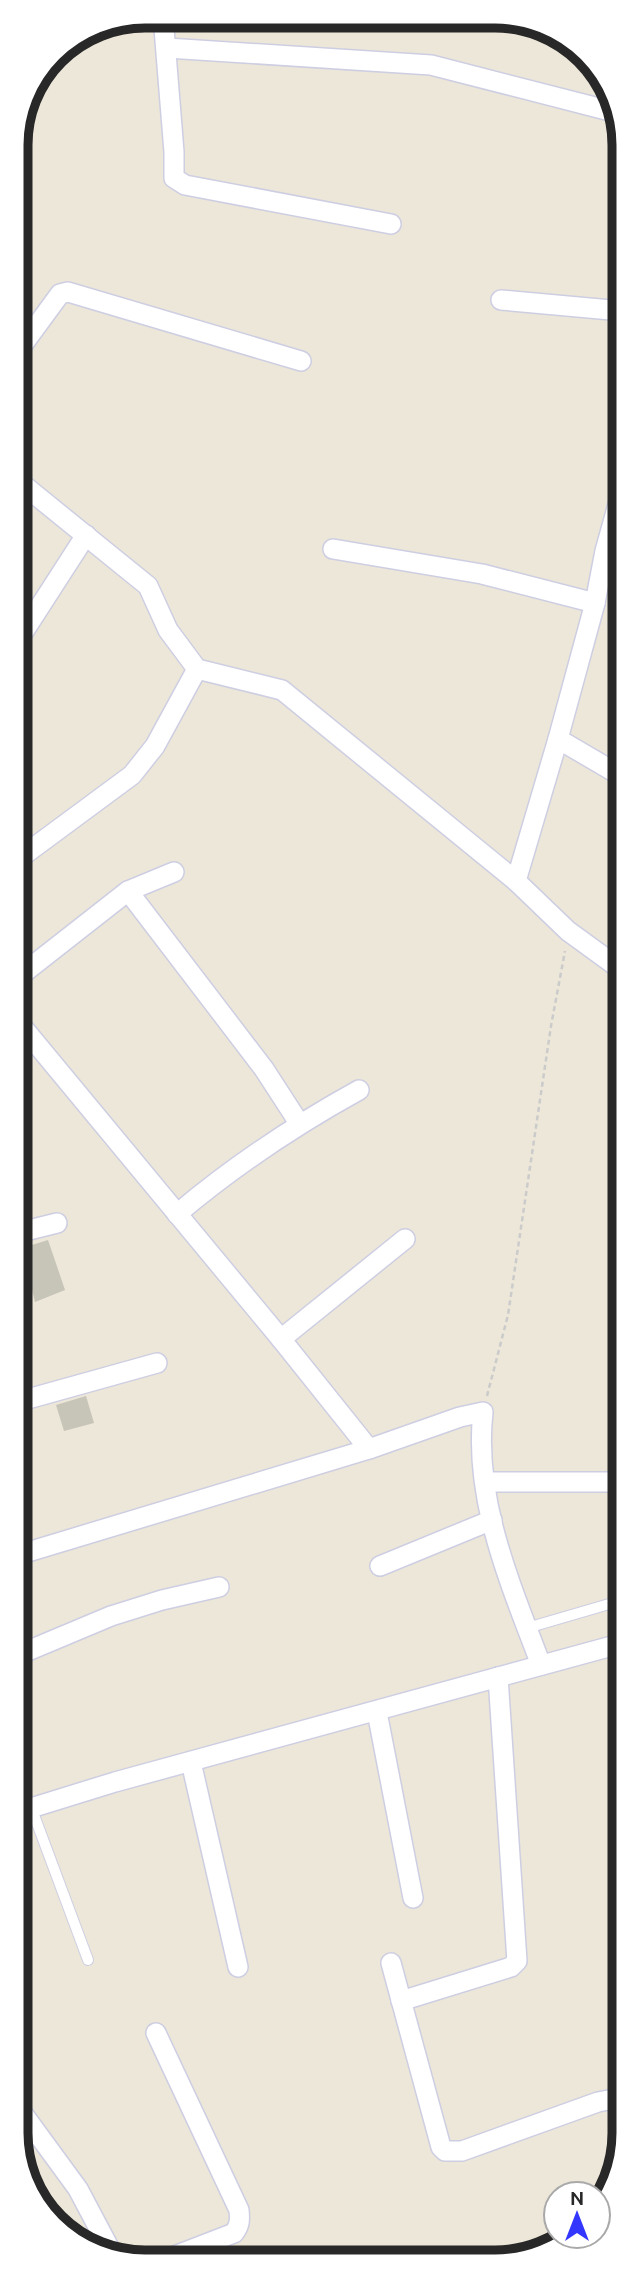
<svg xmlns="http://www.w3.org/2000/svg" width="640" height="2278" font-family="Ubuntu,sans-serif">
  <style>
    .building { fill: #c7c4b8 }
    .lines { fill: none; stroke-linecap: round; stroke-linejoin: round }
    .service-casing { stroke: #cecee3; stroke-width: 12 }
    .minor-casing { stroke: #cecee3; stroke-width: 22 }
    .path { stroke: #cbcbcb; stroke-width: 2.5; stroke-dasharray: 5 3.5; stroke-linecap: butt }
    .service { stroke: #fff; stroke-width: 10 }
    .minor { stroke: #fff; stroke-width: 19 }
    .rim { fill: none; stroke: #282828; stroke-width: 9 }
  </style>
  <rect width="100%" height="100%" fill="#ece7d8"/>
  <g class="building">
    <path d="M 48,1240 L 65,1290 L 35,1302 L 22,1248 Z"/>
    <path d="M 86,1396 L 94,1423 L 64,1431 L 56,1405 Z"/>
  </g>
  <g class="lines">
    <g class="service-casing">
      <g id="service">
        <path d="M 527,1628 L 623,1600"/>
        <path d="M 31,1807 L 88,1960"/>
      </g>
    </g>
    <g class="minor-casing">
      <g id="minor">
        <path d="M 163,16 L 174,152 L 174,178 L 185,185 L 391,224"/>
        <path d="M 167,48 L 431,65 L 618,113"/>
        <path d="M 501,300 L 622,311"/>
        <path d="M 16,354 L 60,294 L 68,292 L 301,361"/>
        <path d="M 16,479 L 148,586 L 168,630 L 197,669 L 282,690 L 516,881 L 568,931 L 623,971"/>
        <path d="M 333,549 L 482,574 L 595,603"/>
        <path d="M 17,642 L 86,535"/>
        <path d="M 558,739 L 623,777"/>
        <path d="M 17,860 L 132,775 L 155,746 L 197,669"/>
        <path d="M 516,881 L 558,739 L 595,603 L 605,551 L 622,490"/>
        <path d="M 128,891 L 264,1069 L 299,1123"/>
        <path d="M 17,978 L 128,891 L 174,872"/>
        <path d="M 17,1023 L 25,1030 L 281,1339 L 369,1449"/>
        <path d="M 177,1214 C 235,1165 292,1127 359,1090"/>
        <path d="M 17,1233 L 57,1223"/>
        <path d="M 281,1339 L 405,1239"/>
        <path d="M 17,1402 L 157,1363"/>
        <path d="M 485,1482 L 623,1482"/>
        <path d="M 18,1555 L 369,1449 L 460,1417 L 483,1412 C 473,1500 511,1585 541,1665"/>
        <path d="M 380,1566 L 492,1520"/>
        <path d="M 18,1655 L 111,1616 L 162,1600 L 219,1587"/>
        <path d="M 377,1712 L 413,1898"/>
        <path d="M 191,1762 L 238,1967"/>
        <path d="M 18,1812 L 115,1782 L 623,1643"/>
        <path d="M 391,1963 L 441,2147 L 445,2151 L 462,2151 L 598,2102 L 624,2097"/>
        <path d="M 401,2001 L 511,1967 L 517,1961 L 498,1677"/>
        <path d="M 156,2033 L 239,2210 C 240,2220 240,2225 234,2233 L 164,2260"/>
        <path d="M 18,2107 L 78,2189 L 114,2257"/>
      </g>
    </g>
    <path class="path" d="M 487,1396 L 508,1315 L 551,1026 L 565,951"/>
    <use href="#service" class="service"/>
    <use href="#minor" class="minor"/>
  </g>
  <path d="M0 0H640V2278H0ZM145 28H495A117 117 0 0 1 612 145V2133A117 117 0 0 1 495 2250H145A117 117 0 0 1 28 2133V145A117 117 0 0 1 145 28Z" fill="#fff" fill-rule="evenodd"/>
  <path class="rim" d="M145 28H495A117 117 0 0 1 612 145V2133A117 117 0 0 1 495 2250H145A117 117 0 0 1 28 2133V145A117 117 0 0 1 145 28Z"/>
  <g transform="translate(577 2215)"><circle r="33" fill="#ffffff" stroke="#a9a9a9" stroke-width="2"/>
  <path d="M0-5L12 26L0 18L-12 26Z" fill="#3336ff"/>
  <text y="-10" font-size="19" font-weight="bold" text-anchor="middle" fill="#282828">N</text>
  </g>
</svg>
